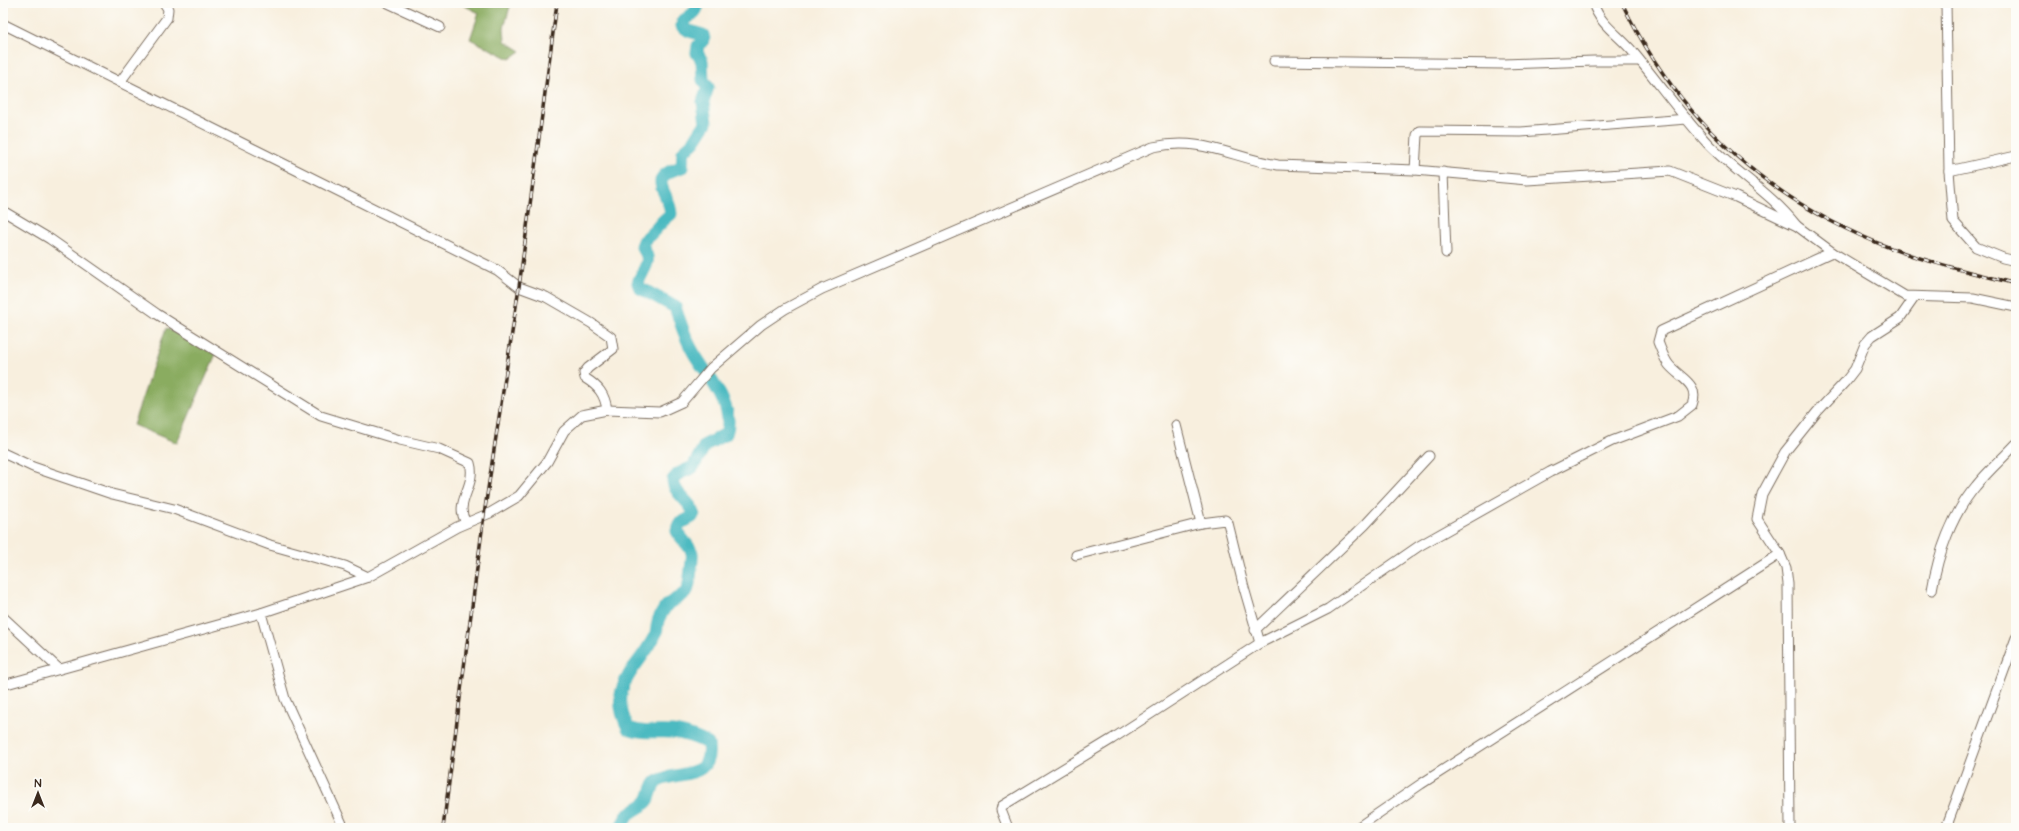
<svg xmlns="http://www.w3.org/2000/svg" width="2019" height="831" font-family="'Architects Daughter',sans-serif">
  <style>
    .forest { fill: #8aac61; stroke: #626b40 }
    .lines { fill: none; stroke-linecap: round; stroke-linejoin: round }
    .river { stroke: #4bbac1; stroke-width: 13 }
    .minor-casing { stroke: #7d6f61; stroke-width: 11 }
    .minor { stroke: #fff; stroke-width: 9 }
    .rail-casing { stroke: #3b2a1e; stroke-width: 3.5 }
    .rail { stroke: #fdfcf7; stroke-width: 2; stroke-dasharray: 6; stroke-linecap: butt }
  </style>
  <rect width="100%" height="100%" fill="#fdfcf7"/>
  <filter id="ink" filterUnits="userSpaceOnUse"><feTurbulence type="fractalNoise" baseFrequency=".025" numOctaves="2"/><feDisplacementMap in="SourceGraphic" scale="8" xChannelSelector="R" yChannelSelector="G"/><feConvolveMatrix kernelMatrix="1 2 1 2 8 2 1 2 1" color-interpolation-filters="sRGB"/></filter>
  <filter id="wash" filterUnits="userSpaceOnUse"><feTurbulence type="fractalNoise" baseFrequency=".012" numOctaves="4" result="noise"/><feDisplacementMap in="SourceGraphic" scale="16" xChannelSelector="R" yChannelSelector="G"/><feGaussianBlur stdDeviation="0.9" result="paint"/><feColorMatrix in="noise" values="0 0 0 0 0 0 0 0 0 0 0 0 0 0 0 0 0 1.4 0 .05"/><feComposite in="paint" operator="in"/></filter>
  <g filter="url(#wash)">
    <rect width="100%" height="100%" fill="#f8efde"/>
    <g class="forest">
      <path d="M 459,3 L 511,3 L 504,28 L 505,41 L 521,51 L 510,59 L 470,39 L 479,13 Z"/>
      <path d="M 166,328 L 216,354 L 177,443 L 133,425 Z"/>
    </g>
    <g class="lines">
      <path class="river" d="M 620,828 C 623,824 625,818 628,815 C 634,809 645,806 648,800 C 652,794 651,785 658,781 C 678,770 713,781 708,744 C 699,738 682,733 672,732 C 655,731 645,734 628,728 C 605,683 641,668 656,633 C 657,629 657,625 658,621 C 659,617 663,611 665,608 C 671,600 681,598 687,591 C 689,589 693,556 692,553 C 691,547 681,539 677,531 L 679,524 L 692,517 L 694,513 C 689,500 674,494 673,480 L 678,474 L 693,467 L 705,445 L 726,434 C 737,405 703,372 691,348 C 684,335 680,321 675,307 L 640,288 L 638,283 C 643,267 654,262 642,247 L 643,241 C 654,233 660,222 671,214 C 670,191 643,178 682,167 L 683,152 L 693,143 L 706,123 L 703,102 L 708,87 L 703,80 L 702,61 L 697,53 L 698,46 L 704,39 L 703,35 L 689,31 L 682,26 L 683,21 C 690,16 698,12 698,3"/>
    </g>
  </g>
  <g filter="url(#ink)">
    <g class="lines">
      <g class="minor-casing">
        <g id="minor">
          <path d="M 388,3 L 440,27"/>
          <path d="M 1593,3 C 1600,25 1619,35 1633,52 C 1658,82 1681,115 1708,144 C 1736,173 1771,193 1796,225"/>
          <path d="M 1946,3 L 1949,171 L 1953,221 L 1976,247 L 2003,258 L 2016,261"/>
          <path d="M 3,24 L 497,270 L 519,287 L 546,297 L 591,323 L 611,337 L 613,349 L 588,368 L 584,373 L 585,378 C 598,386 605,394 607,410"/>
          <path d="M 1274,61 L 1504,64 L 1594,61 L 1639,61"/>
          <path d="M 120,82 L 167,18 L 168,9 L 164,3"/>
          <path d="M 1415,170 L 1417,135 L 1420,131 L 1521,132 L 1687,119"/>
          <path d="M 1949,171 L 2016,156"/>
          <path d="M 1443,172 L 1446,253"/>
          <path d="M 3,211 L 50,239 L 157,314 L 321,416 L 400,440 L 439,449 L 470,463 C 477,486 453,503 466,522"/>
          <path d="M 1176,425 L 1201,523"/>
          <path d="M 3,453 L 33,467 L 112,494 L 174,509 L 270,545 L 345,566 L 368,577"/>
          <path d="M 1076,555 L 1201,523 L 1225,520 L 1228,523 L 1244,588 L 1260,643"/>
          <path d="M 1932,590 C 1938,554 1952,514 1976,486 C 1988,471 2003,458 2016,444"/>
          <path d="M 261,613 L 285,699 L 344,828"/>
          <path d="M 3,617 L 59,669"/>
          <path d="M 1255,630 L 1365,525 L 1429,456"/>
          <path d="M 3,685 L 261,613 L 368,577 L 457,527 L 490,513 L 519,496 L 547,462 L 564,431 L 582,415 L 607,410 L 660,412 L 682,402 L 711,368 L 761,325 L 785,309 L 822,289 L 1153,147 C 1203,136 1232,158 1278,165 L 1415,170 L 1527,180 L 1670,171 L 1736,197 L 1797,226 L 1832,252 L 1905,296 L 1973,298 L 2016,307"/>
          <path d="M 1008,828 L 1001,810 L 1002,806 L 1112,739 L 1260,643 L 1328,609 L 1419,546 L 1550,472 L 1612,441 L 1678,416 L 1692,405 C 1700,384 1681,379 1669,365 C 1664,359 1661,349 1658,342 L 1661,331 L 1832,252"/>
          <path d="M 1357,828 L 1421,784 L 1780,554"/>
          <path d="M 1790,828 L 1788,584 L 1786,568 L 1780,554 L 1757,519 L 1762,494 L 1785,452 L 1817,412 L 1845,382 L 1855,369 L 1865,344 L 1872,336 L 1900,318 L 1914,298"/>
          <path d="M 1946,828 L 2016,638"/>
        </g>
      </g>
      <use href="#minor" class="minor"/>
      <g class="rail-casing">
        <g id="rail">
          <path d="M 1622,3 C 1679,121 1771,203 1893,249 C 1933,264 1975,273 2016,284"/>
          <path d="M 443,828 L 484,515 L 519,287 L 557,3"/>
        </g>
      </g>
      <use href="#rail" class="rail"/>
    </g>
  </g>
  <rect width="2019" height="831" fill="none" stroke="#fdfcf7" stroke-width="16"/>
  <g transform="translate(38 793)" stroke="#fdfcf7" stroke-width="3" paint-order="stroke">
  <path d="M0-3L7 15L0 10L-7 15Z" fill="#3b2a1e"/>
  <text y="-6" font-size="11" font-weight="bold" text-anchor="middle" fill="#3b2a1e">N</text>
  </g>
</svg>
